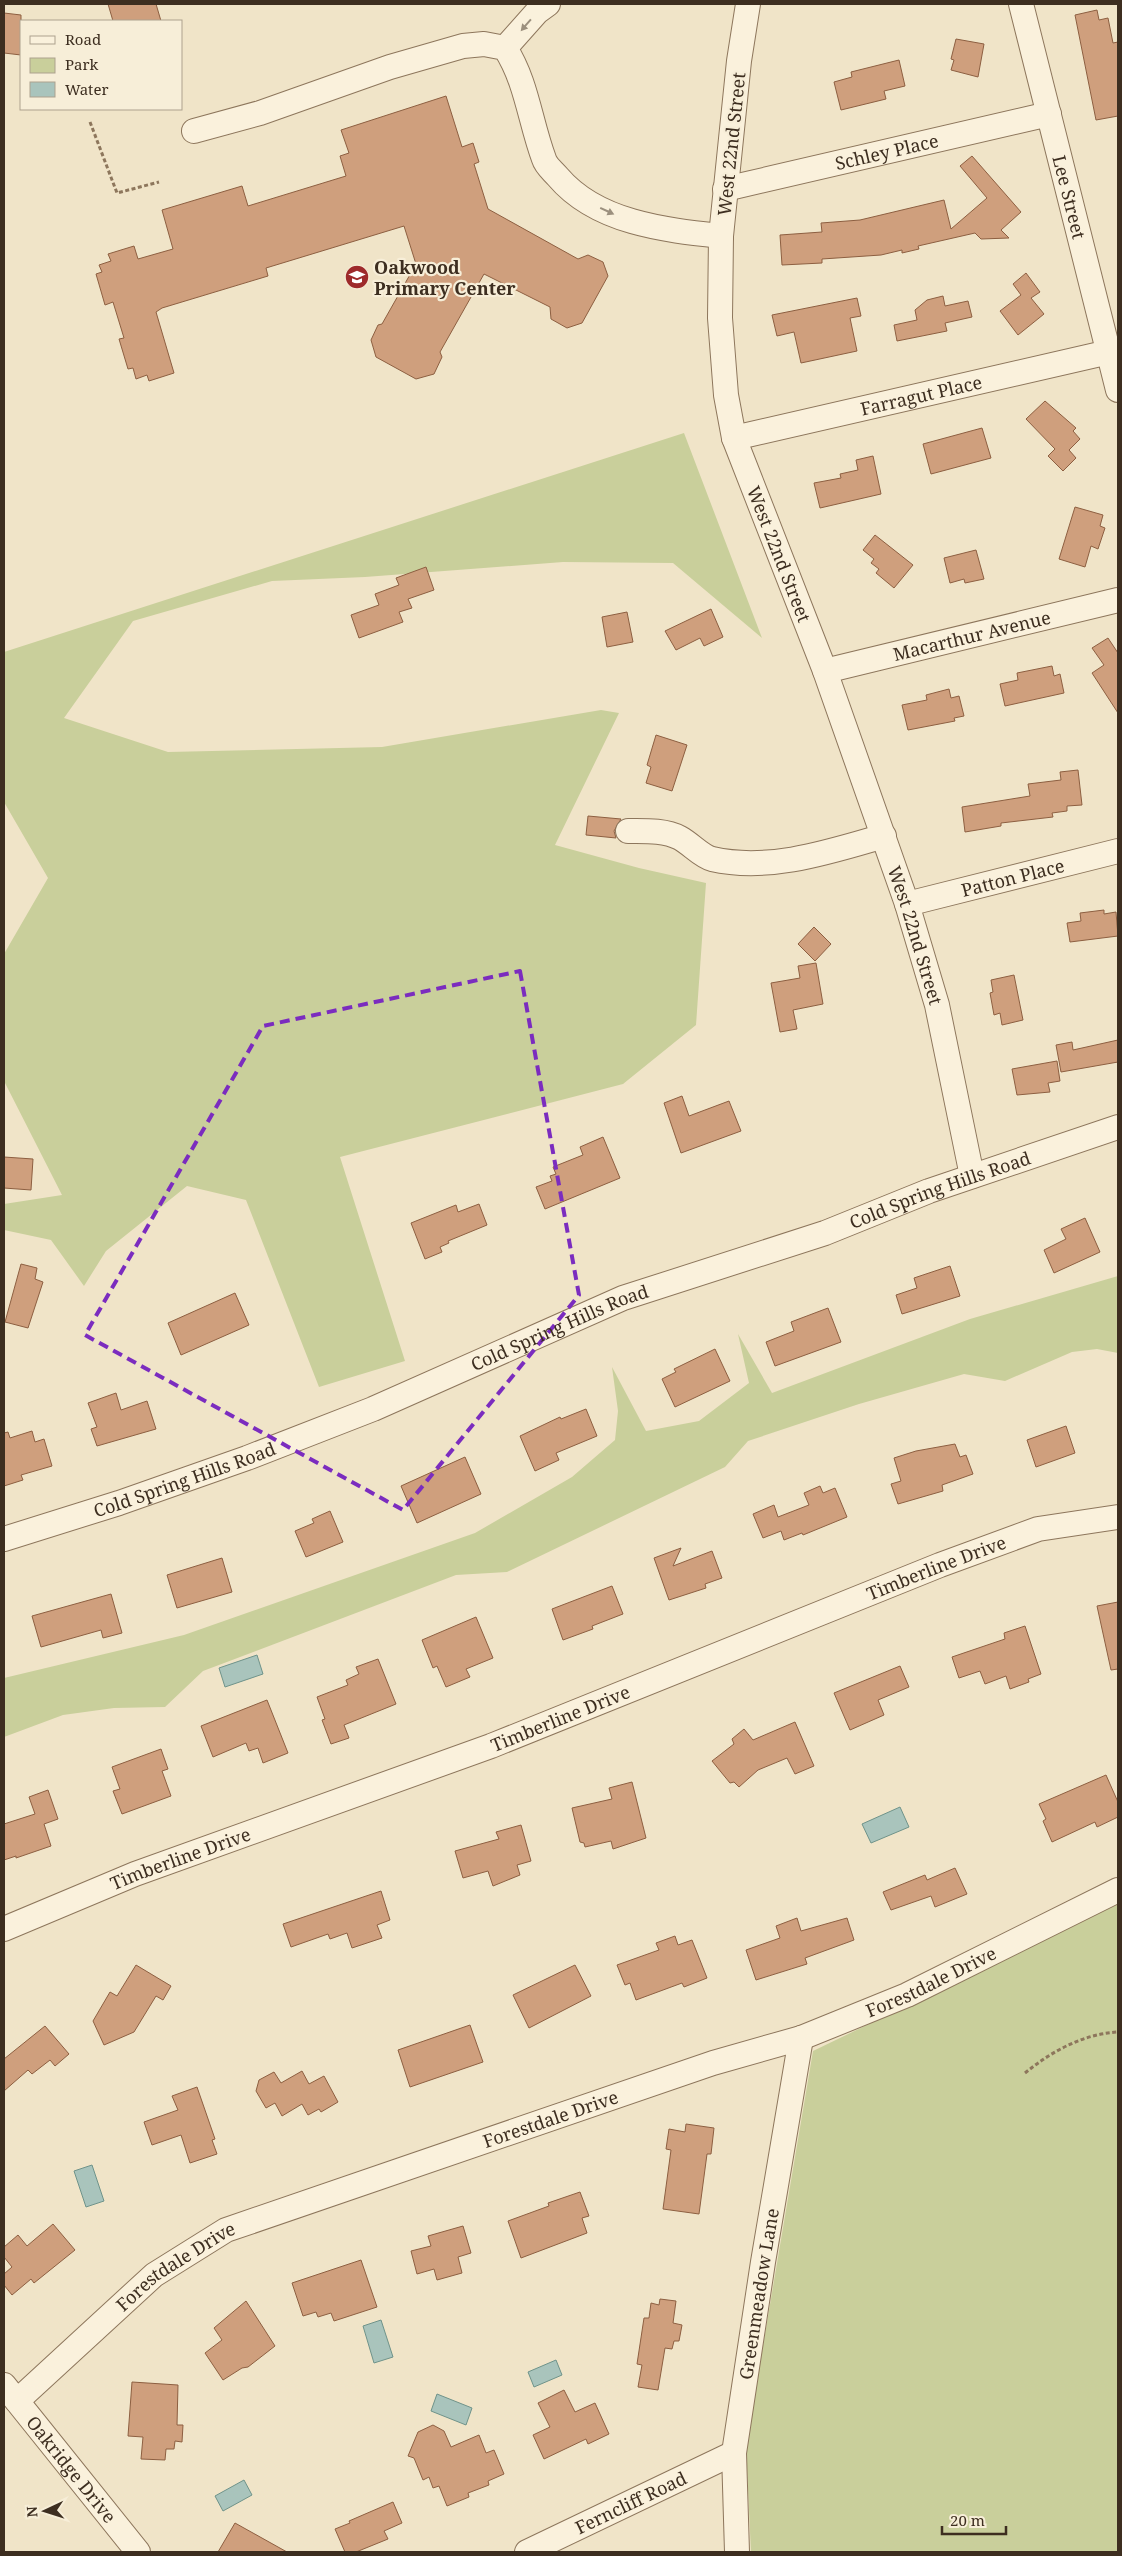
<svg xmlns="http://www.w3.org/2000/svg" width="1122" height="2556" font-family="'Noto Serif',serif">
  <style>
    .green { fill: #c9cf9b }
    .water { fill: #a9c4bc; stroke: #6f938a }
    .building { fill: #cf9f7d; stroke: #8d5f41 }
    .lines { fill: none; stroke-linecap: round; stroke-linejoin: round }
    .minor-casing { stroke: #8d765c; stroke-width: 26 }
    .path { stroke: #8d765c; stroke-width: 3; stroke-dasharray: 4 2.5; stroke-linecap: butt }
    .minor { stroke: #faf1dc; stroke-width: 24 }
    .oneway { fill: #9c907e }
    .marked { fill: none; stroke: #7b2cbf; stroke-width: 4; stroke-dasharray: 10 6; stroke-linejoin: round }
    .labels { text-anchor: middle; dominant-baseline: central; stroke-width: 4.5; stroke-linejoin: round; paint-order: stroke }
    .street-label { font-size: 18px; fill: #3d2e20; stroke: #f7eed8 }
    .poi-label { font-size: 18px; font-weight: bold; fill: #3d2e20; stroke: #f7eed8; text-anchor: start }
  </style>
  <rect width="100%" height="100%" fill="#f0e4c8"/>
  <g class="green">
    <path d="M 684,433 L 762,638 L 673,563 L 563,562 L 365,577 L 272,581 L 133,621 L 64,718 L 168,752 L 382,747 L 601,710 L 619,713 L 555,845 L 639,868 L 706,883 L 696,1025 L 623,1084 L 340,1157 L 405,1361 L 319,1387 L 246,1200 L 187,1186 L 106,1251 L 84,1286 L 51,1240 L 4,1230 L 4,1204 L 62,1195 L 4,1081 L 4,954 L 48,878 L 4,802 L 4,652 Z"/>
    <path d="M 1118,1276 L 1118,1353 L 1097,1349 L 1072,1352 L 1005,1381 L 964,1374 L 859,1404 L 748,1441 L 725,1467 L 507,1572 L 456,1575 L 203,1671 L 165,1707 L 114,1708 L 63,1715 L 4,1737 L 4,1678 L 184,1635 L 475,1533 L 572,1477 L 615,1440 L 618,1411 L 612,1367 L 646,1431 L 699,1421 L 749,1383 L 738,1334 L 772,1393 L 970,1319 Z"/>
    <path d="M 1118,1904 L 1118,2552 L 751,2552 L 746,2446 L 813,2051 Z"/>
  </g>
  <g class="water">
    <path d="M 257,1655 L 263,1674 L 225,1687 L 219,1668 Z"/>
    <path d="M 900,1807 L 909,1827 L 871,1843 L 862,1824 Z"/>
    <path d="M 92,2165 L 104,2201 L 86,2207 L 74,2171 Z"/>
    <path d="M 381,2320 L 393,2357 L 374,2363 L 363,2326 Z"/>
    <path d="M 556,2360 L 562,2375 L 534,2387 L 528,2372 Z"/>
    <path d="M 437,2394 L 472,2408 L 466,2425 L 431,2411 Z"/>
    <path d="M 244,2480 L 252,2495 L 223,2511 L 215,2496 Z"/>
  </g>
  <g class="building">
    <path d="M 108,4 L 156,4 L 161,21 L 113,21 Z"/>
    <path d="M 1097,10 L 1099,20 L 1108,18 L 1113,43 L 1118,42 L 1118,116 L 1096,120 L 1075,15 Z"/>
    <path d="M 4,13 L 21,15 L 21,55 L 4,53 Z"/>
    <path d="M 956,39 L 984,44 L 978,77 L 951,70 L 954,60 L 951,59 Z"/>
    <path d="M 899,60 L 905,86 L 884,91 L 886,99 L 841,110 L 834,82 L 852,77 L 851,72 Z"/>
    <path d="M 446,96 L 462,147 L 473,143 L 479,162 L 474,164 L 488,209 L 578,259 L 588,255 L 603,262 L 608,276 L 582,323 L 567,328 L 551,319 L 550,307 L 484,274 L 440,352 L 442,357 L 434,374 L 416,379 L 376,357 L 371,340 L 378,325 L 382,324 L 416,264 L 404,226 L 266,268 L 268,276 L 162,308 L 156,312 L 174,373 L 149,381 L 147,375 L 136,379 L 133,368 L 128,369 L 119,339 L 124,338 L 113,302 L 105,305 L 96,274 L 102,272 L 99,265 L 111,261 L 108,254 L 134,246 L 138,259 L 173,249 L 162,210 L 242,186 L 248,206 L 346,176 L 340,156 L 349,153 L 341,130 Z"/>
    <path d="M 972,156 L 1021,212 L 1001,230 L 1009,238 L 981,239 L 975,233 L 918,246 L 919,249 L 902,253 L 902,250 L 881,255 L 822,259 L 822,263 L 782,265 L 780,235 L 822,232 L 821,223 L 860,220 L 944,200 L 951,229 L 987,198 L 960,166 Z"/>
    <path d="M 1026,273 L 1040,292 L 1031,298 L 1044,314 L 1018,335 L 1000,311 L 1021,295 L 1013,284 Z"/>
    <path d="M 943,296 L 945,306 L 968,301 L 972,317 L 945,323 L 947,331 L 897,341 L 894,325 L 917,320 L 915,310 L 927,300 Z"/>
    <path d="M 857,298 L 861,316 L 850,318 L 857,351 L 801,363 L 794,332 L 777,336 L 772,315 Z"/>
    <path d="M 1045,401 L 1076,428 L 1073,431 L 1080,439 L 1069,450 L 1076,458 L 1063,471 L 1048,456 L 1055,449 L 1026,419 Z"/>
    <path d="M 982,428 L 991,458 L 931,474 L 923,444 Z"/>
    <path d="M 873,456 L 881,494 L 820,508 L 814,483 L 841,478 L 840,474 L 858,470 L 856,460 Z"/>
    <path d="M 1075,507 L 1103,515 L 1100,526 L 1105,528 L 1098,549 L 1091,546 L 1085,567 L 1059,559 Z"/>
    <path d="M 875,535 L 913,565 L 894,588 L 876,573 L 879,569 L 871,563 L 874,559 L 863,550 Z"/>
    <path d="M 976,550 L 984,579 L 965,583 L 964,579 L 950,583 L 944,558 Z"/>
    <path d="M 426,567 L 434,590 L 408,599 L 412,608 L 399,612 L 403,622 L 359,638 L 351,615 L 379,605 L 375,594 L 399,585 L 396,578 Z"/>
    <path d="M 711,609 L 723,637 L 704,646 L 700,638 L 676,650 L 665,631 Z"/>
    <path d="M 627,612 L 633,642 L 607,647 L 602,617 Z"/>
    <path d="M 1108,638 L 1118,653 L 1118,713 L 1092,673 L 1104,665 L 1092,648 Z"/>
    <path d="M 1052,666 L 1054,676 L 1060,674 L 1064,693 L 1005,706 L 1000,684 L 1018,680 L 1017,673 Z"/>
    <path d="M 949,689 L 951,698 L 959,696 L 964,716 L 954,718 L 955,721 L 908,730 L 902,705 L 927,700 L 926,695 Z"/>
    <path d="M 656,735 L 687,745 L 672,791 L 646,783 L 651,767 L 647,765 Z"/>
    <path d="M 1078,770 L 1082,805 L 1067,806 L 1067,811 L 1052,813 L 1053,817 L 1001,823 L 1001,826 L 965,832 L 962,807 L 1030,796 L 1028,784 L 1061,780 L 1060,772 Z"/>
    <path d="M 588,816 L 621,819 L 614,831 L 616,838 L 586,835 Z"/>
    <path d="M 1104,910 L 1104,914 L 1116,912 L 1118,936 L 1070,942 L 1067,923 L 1081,921 L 1080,913 Z"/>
    <path d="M 814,927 L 831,944 L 815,961 L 798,944 Z"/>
    <path d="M 816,963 L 823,1004 L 793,1010 L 797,1029 L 780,1032 L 771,983 L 800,978 L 798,966 Z"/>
    <path d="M 1014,975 L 1023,1020 L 1002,1025 L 1000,1013 L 994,1015 L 990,993 L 993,992 L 991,980 Z"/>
    <path d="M 1118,1040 L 1118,1062 L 1061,1072 L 1056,1045 L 1072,1042 L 1073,1050 Z"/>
    <path d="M 1057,1061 L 1060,1081 L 1048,1083 L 1050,1092 L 1017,1095 L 1012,1069 Z"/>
    <path d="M 682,1096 L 689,1116 L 729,1101 L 741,1131 L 681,1153 L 664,1103 Z"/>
    <path d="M 603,1137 L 620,1178 L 545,1209 L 536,1187 L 552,1181 L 550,1176 L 556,1174 L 553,1167 L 583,1155 L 580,1147 Z"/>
    <path d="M 4,1157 L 33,1159 L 31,1190 L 4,1188 Z"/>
    <path d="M 479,1204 L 487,1225 L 448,1241 L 449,1243 L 440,1247 L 442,1252 L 425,1259 L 411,1223 L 456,1205 L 458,1212 Z"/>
    <path d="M 1085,1218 L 1100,1252 L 1054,1273 L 1044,1250 L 1066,1239 L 1061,1229 Z"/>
    <path d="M 21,1264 L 37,1268 L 35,1279 L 43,1282 L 28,1328 L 5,1322 Z"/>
    <path d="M 950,1266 L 960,1296 L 902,1314 L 896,1295 L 917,1288 L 914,1278 Z"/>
    <path d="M 235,1293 L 249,1325 L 181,1355 L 168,1323 Z"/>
    <path d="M 828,1308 L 841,1342 L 775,1366 L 766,1342 L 794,1331 L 791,1322 Z"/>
    <path d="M 715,1349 L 730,1381 L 675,1407 L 662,1379 L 676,1372 L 674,1369 Z"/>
    <path d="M 116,1393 L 121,1410 L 147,1401 L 156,1429 L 97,1446 L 91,1429 L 97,1427 L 88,1403 Z"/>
    <path d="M 586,1409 L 597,1436 L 556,1453 L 559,1460 L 535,1471 L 520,1436 L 560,1417 L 561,1419 Z"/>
    <path d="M 1066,1426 L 1075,1453 L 1036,1467 L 1027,1440 Z"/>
    <path d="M 32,1431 L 35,1442 L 44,1439 L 52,1466 L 21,1475 L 23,1480 L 4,1486 L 4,1433 L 8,1432 L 10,1438 Z"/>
    <path d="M 955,1444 L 960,1457 L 966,1455 L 973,1474 L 942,1485 L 943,1491 L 898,1504 L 891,1484 L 901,1481 L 894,1458 L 916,1451 Z"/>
    <path d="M 465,1457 L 481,1494 L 417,1523 L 401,1486 Z"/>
    <path d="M 820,1486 L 823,1493 L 835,1488 L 847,1517 L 803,1535 L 802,1533 L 784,1540 L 781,1531 L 763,1538 L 753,1514 L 774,1505 L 778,1517 L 809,1505 L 804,1493 Z"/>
    <path d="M 330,1511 L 343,1542 L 306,1557 L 295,1531 L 314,1523 L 312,1519 Z"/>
    <path d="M 681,1548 L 673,1566 L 712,1551 L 722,1578 L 705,1584 L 706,1588 L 669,1600 L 654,1558 Z"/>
    <path d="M 222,1558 L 232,1592 L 177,1608 L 167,1575 Z"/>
    <path d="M 612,1586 L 623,1614 L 592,1626 L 593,1629 L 563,1640 L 552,1609 Z"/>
    <path d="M 111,1594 L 122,1633 L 103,1638 L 101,1630 L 41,1647 L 32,1616 Z"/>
    <path d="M 1118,1602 L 1118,1669 L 1111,1670 L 1097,1606 Z"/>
    <path d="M 476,1617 L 493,1658 L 466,1669 L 470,1677 L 446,1687 L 437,1666 L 433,1668 L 422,1640 Z"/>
    <path d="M 1025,1626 L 1041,1674 L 1028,1679 L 1029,1682 L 1010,1689 L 1006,1676 L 985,1684 L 980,1671 L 959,1678 L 952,1657 L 1005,1639 L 1004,1633 Z"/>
    <path d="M 378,1659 L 396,1704 L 344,1725 L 349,1738 L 331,1744 L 322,1720 L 325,1719 L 317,1697 L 348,1685 L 346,1680 L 359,1674 L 356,1667 Z"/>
    <path d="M 900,1666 L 909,1687 L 878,1700 L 884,1715 L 850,1730 L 834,1693 Z"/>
    <path d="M 267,1700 L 288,1753 L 263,1763 L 258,1748 L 249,1751 L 246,1743 L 213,1757 L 201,1726 Z"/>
    <path d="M 795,1722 L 814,1766 L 795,1774 L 787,1758 L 758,1770 L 739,1787 L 734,1782 L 730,1783 L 712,1761 L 734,1744 L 732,1739 L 744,1729 L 753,1740 Z"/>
    <path d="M 161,1749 L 168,1769 L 162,1771 L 171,1796 L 122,1814 L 113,1791 L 120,1789 L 112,1767 Z"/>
    <path d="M 1106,1775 L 1118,1802 L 1118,1817 L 1097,1827 L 1095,1822 L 1052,1842 L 1043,1821 L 1046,1819 L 1039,1804 Z"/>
    <path d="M 632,1782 L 646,1838 L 613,1849 L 611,1841 L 585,1847 L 584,1843 L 580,1842 L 572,1808 L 612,1799 L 609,1788 Z"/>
    <path d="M 48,1790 L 58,1819 L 44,1824 L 51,1846 L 16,1858 L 16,1856 L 4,1860 L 4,1824 L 35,1814 L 29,1797 Z"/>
    <path d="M 521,1825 L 531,1861 L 517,1865 L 520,1875 L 493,1886 L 488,1871 L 463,1878 L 455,1851 L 499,1839 L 496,1832 Z"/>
    <path d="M 955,1868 L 967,1894 L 935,1907 L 931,1896 L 891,1910 L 883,1892 L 925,1875 L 927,1880 Z"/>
    <path d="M 381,1891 L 390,1920 L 377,1925 L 382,1938 L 352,1948 L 347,1933 L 330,1939 L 328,1934 L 291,1947 L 283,1924 Z"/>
    <path d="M 797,1918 L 801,1931 L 847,1918 L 854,1940 L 805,1958 L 807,1964 L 756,1980 L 746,1950 L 780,1938 L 776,1926 Z"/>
    <path d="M 675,1936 L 678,1945 L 692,1940 L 707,1978 L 684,1987 L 682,1983 L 636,2000 L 630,1983 L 625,1985 L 617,1965 L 659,1950 L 656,1943 Z"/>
    <path d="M 136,1965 L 171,1986 L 163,2000 L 156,1996 L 134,2032 L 104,2045 L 93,2021 L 110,1992 L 117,1996 Z"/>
    <path d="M 575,1965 L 591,1996 L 529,2028 L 513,1995 Z"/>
    <path d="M 470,2025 L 483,2062 L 410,2087 L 398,2050 Z"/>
    <path d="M 45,2026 L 69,2054 L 55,2066 L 50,2060 L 32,2074 L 28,2070 L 4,2091 L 4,2059 Z"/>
    <path d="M 302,2071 L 309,2084 L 324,2076 L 338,2102 L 321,2112 L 319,2109 L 308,2115 L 302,2104 L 282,2116 L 275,2103 L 266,2108 L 256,2091 L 259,2080 L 274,2072 L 281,2083 Z"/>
    <path d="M 197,2087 L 215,2139 L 212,2140 L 217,2154 L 190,2163 L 181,2135 L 152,2145 L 144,2122 L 178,2110 L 172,2096 Z"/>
    <path d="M 686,2124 L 714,2128 L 711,2154 L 707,2154 L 699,2214 L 663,2209 L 671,2150 L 666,2149 L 669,2129 L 685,2132 Z"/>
    <path d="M 580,2192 L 589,2216 L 582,2218 L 587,2233 L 521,2258 L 508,2221 L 549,2206 L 548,2203 Z"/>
    <path d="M 53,2224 L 75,2250 L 34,2283 L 31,2279 L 12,2295 L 4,2285 L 4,2274 L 12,2267 L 4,2257 L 4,2247 L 18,2235 L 27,2246 Z"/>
    <path d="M 463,2226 L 471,2253 L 458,2257 L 462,2273 L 437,2280 L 434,2269 L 417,2274 L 411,2251 L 431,2246 L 428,2236 Z"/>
    <path d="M 361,2260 L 377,2307 L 334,2321 L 331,2313 L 318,2317 L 316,2312 L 303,2316 L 292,2283 Z"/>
    <path d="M 660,2299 L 676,2301 L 673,2323 L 682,2325 L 679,2341 L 674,2341 L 672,2349 L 665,2348 L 658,2390 L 638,2387 L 642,2365 L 637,2364 L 644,2318 L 649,2318 L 651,2303 L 659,2305 Z"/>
    <path d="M 246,2301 L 275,2346 L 248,2367 L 242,2368 L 223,2380 L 205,2353 L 222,2340 L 214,2328 Z"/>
    <path d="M 132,2382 L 178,2385 L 177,2425 L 183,2425 L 182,2442 L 175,2441 L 174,2449 L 166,2449 L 165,2460 L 141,2459 L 143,2437 L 128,2436 Z"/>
    <path d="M 564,2390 L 575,2412 L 595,2403 L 609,2434 L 588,2444 L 586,2439 L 544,2459 L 533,2435 L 550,2427 L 538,2403 Z"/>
    <path d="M 433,2425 L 444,2431 L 451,2447 L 479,2435 L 486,2453 L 494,2450 L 504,2474 L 488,2481 L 489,2485 L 468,2493 L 469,2497 L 447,2506 L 439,2486 L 433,2488 L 429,2477 L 423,2480 L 414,2458 L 408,2456 L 418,2432 Z"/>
    <path d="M 393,2502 L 402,2523 L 384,2531 L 388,2539 L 356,2552 L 345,2552 L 335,2529 L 350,2523 L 349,2521 Z"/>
    <path d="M 235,2523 L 287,2552 L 218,2552 Z"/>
  </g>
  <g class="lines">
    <g class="minor-casing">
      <g id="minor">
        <path id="s1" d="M 748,4 L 739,61 L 721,236 L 720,318 L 726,395 L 734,438 L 825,671 L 907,904 L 937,1005 L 972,1176"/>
        <path id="s2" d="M 1021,4 L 1118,390"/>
        <path d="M 505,48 L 537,12 L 548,4"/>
        <path d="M 194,131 L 260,113 L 390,67 L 463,46 L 484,44 L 505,48 C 527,82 530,122 544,159 C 546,166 553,171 558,177 C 597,223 665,230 721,236"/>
        <path id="s3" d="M 725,189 L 1049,114"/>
        <path id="s4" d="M 734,438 L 1109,352"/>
        <path id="s5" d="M 825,671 L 1118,600"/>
        <path d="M 628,831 C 645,831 665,830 680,838 C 691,844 701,856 712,859 C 769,872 829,852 884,836"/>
        <path id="s6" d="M 907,904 L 1118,851"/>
        <path id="s7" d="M 4,1539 L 119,1503 L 247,1458 L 373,1409 L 623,1298 L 825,1233 L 929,1191 L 1118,1127"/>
        <path id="s8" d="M 4,1929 L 135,1874 L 491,1746 L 940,1565 L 1038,1529 L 1118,1517"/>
        <path id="s9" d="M 4,2385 L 138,2552"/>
        <path id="s10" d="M 17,2401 L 154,2275 L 226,2230 L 713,2063 L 801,2038 L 907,1995 L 1118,1890"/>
        <path id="s11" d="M 527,2552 L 734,2453"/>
        <path id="s12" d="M 737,2552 L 734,2453 L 763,2262 L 801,2038"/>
      </g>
    </g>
    <g class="path">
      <path d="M 90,122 L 117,193 L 159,182"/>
      <path d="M 1025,2073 C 1052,2051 1083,2034 1118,2032"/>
    </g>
    <use href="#minor" class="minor"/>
  </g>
  <defs><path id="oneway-solid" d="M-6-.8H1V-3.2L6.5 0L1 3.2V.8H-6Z" transform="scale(1.25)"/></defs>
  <g class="oneway">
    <use href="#oneway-solid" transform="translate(526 25) rotate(131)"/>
    <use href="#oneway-solid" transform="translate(607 211) rotate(25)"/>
  </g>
  <path class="marked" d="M 520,971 L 579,1295 L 403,1510 L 85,1335 L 263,1026 Z"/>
  <defs>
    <g id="school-disc" transform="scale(1.25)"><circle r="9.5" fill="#9e2a2b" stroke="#f7eed8"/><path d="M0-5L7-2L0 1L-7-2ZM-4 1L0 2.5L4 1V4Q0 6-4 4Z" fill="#fff"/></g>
  </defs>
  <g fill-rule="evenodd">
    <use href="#school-disc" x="357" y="277"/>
  </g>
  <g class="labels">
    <g class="street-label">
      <text transform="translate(731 144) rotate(-84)">West 22nd Street</text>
      <text stroke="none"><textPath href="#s3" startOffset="166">Schley Place</textPath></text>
      <text stroke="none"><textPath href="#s2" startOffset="199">Lee Street</textPath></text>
      <text stroke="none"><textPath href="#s4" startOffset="192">Farragut Place</textPath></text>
      <text stroke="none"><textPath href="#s1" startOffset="561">West 22nd Street</textPath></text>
      <text stroke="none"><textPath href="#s5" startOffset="151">Macarthur Avenue</textPath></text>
      <text stroke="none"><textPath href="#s6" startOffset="109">Patton Place</textPath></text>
      <text stroke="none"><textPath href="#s1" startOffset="966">West 22nd Street</textPath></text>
      <text stroke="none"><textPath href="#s7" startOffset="1000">Cold Spring Hills Road</textPath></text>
      <text stroke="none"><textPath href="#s7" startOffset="595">Cold Spring Hills Road</textPath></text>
      <text stroke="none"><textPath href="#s7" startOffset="190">Cold Spring Hills Road</textPath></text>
      <text stroke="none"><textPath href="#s8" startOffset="1000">Timberline Drive</textPath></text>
      <text stroke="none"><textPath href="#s8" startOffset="595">Timberline Drive</textPath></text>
      <text stroke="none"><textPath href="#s8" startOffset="190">Timberline Drive</textPath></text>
      <text stroke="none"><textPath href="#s10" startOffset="1019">Forestdale Drive</textPath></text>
      <text stroke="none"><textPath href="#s10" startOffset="614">Forestdale Drive</textPath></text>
      <text stroke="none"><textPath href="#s10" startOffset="209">Forestdale Drive</textPath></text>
      <text stroke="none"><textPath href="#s12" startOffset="260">Greenmeadow Lane</textPath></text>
      <text stroke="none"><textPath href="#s9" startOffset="108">Oakridge Drive</textPath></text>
      <text stroke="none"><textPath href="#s11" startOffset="115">Ferncliff Road</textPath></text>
    </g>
    <g class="poi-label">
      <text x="374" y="267">Oakwood<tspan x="374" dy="21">Primary Center</tspan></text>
    </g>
  </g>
  <rect width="1122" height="2556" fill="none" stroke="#3d2e20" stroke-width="10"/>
  <rect x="20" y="20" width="162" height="90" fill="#f7eed8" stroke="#ada18e"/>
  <rect x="30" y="36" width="25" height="8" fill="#faf1dc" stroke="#ada18e"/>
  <text x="65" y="45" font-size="15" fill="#3d2e20">Road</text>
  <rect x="30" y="58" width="25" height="15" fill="#c9cf9b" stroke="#ada18e"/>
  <text x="65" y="70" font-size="15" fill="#3d2e20">Park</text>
  <rect x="30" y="82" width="25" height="15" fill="#a9c4bc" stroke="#ada18e"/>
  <text x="65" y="95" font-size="15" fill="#3d2e20">Water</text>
  <g transform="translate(45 2511) rotate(266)" stroke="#f7eed8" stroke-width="4" paint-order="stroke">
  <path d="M0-4L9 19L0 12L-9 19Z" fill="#3d2e20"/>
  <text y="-8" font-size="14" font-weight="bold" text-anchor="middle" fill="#3d2e20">N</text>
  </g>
  <path d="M942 2526v8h64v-8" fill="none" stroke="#3d2e20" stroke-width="2.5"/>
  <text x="950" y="2526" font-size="15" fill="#3d2e20" stroke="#f7eed8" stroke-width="4" paint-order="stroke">20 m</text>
</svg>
